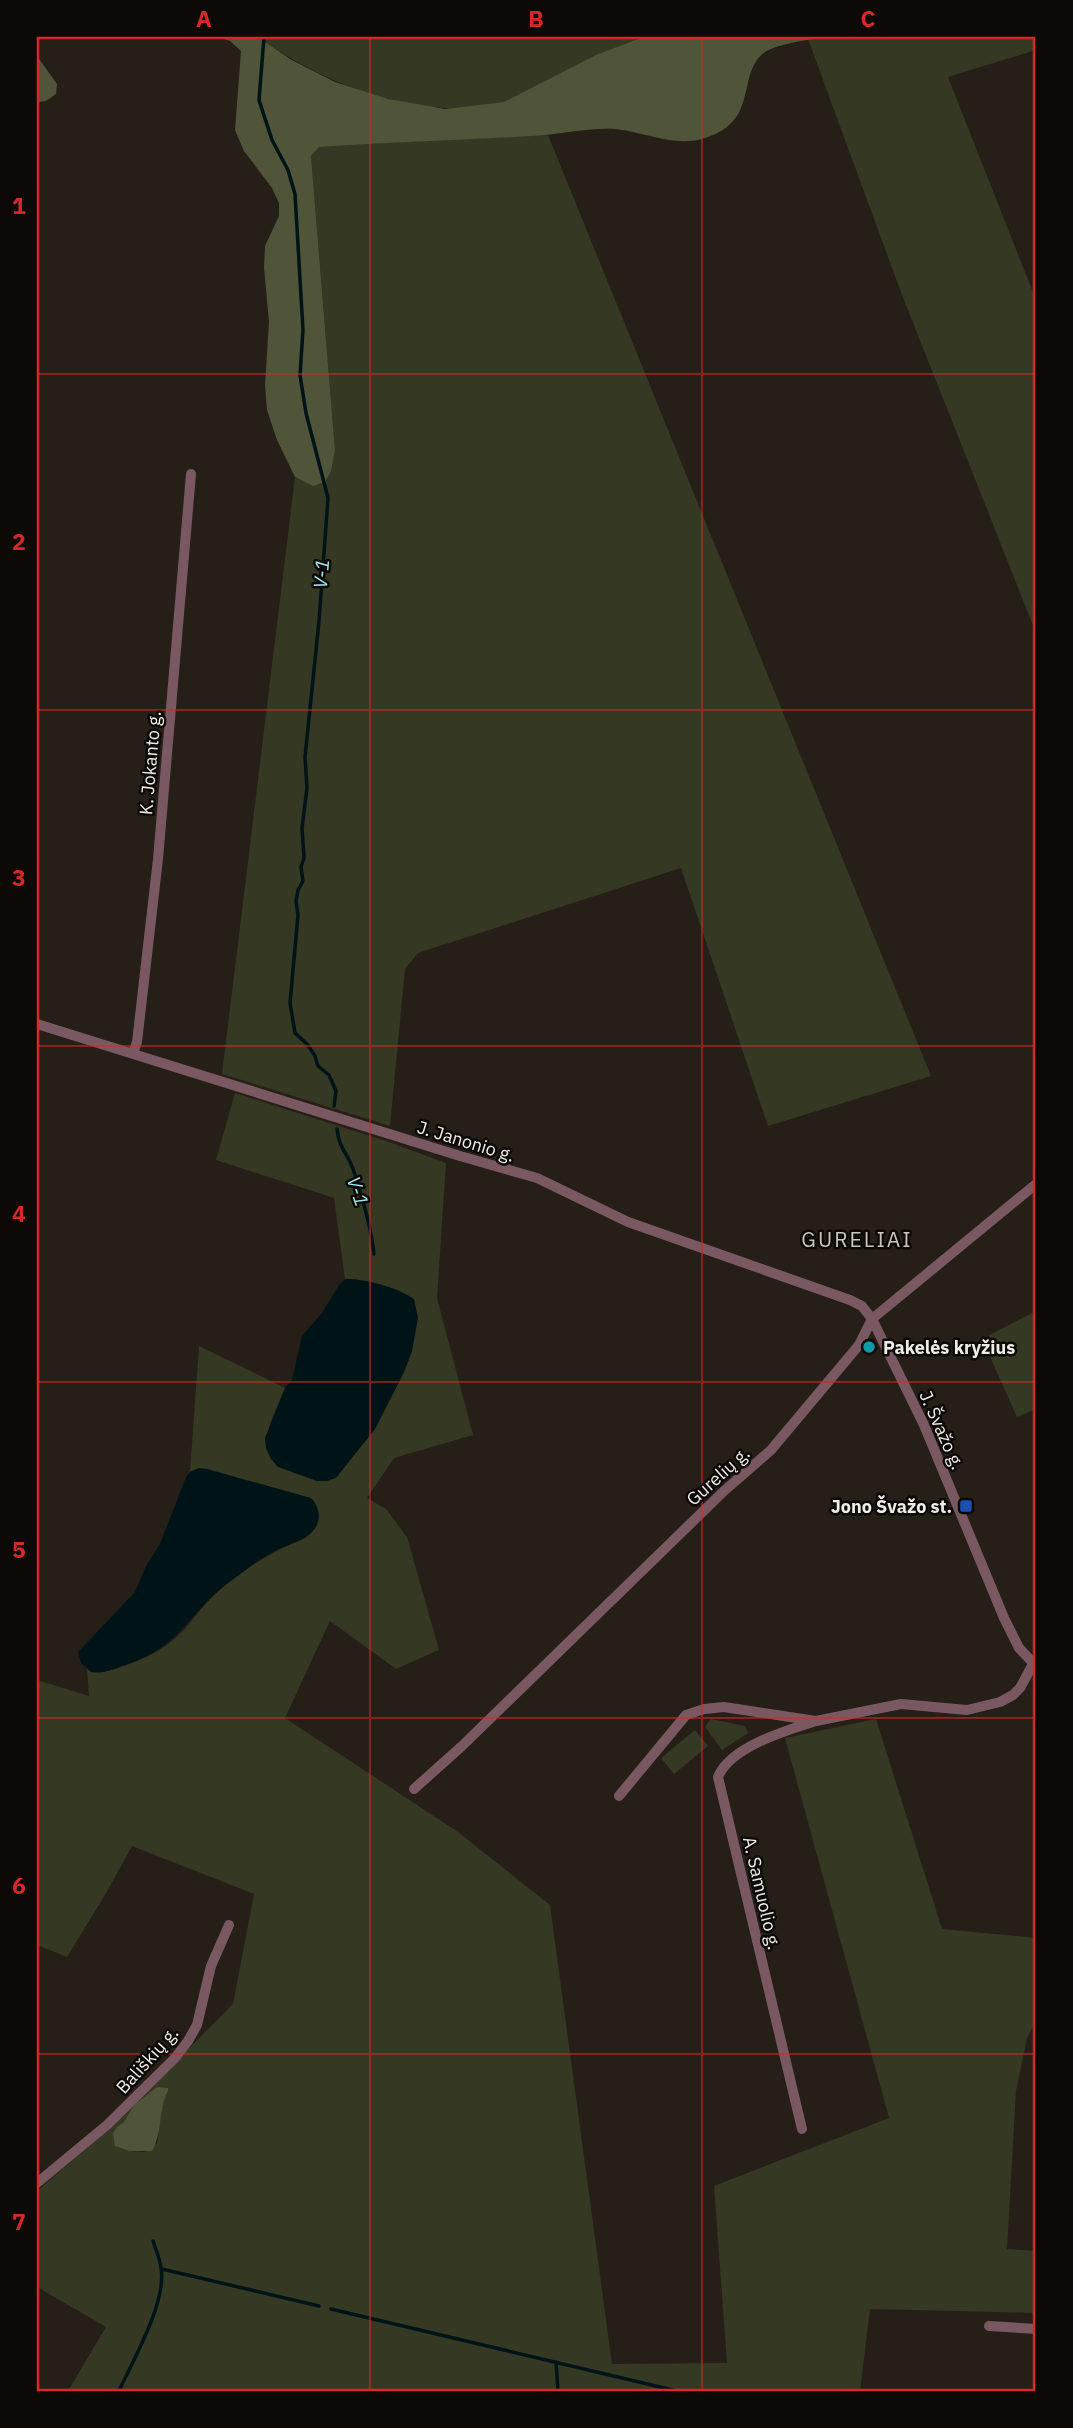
<svg xmlns="http://www.w3.org/2000/svg" width="1073" height="2428" font-family="'IBM Plex Sans',sans-serif">
  <style>
    .green { fill: #353823; fill-rule: evenodd }
    .forest { fill: #505439 }
    .water { fill: #001417 }
    .lines { fill: none; stroke-linecap: round; stroke-linejoin: round }
    .stream { stroke: #001417; stroke-width: 3.5 }
    .minor { stroke: #7a5861; stroke-width: 10 }
    .grid { fill: none; stroke: #d62828; stroke-width: 2; stroke-opacity: 0.55 }
    .culture-dot { fill: #0f9aa8; stroke: #0c0906; stroke-width: 2.5 }
    .transit-dot { fill: #1a4fb4; stroke: #0c0906; stroke-width: 2.5 }
    .labels { text-anchor: middle; dominant-baseline: central; stroke-width: 5; stroke-linejoin: round; paint-order: stroke }
    .street-label { font-size: 18px; fill: #f0ede7; stroke: #0c0906 }
    .poi-label { font-size: 18px; font-weight: bold; fill: #f0ede7; stroke: #0c0906; text-anchor: start }
    .water-label { font-size: 19px; font-style: italic; fill: #a3ebf2; stroke: #0c0906 }
    .quarter-label { font-size: 21px; letter-spacing: 2px; fill: #ccc5ba; stroke: #0c0906 }
    .neatline { fill: none; stroke: #d62828; stroke-width: 2.5 }
    .grid-label { font-size: 23px; text-anchor: middle; font-weight: bold; fill: #d62828 }
  </style>
  <rect width="100%" height="100%" fill="#251f17"/>
  <g class="green">
    <path d="M 258,37 L 643,37 C 613,48 584,61 555,76 C 539,84 521,98 503,102 C 420,124 325,84 258,37 Z"/>
    <path d="M 827,37 L 1036,37 L 1036,50 L 948,77 L 1036,300 L 1036,633 L 902,295 L 808,39 Z"/>
    <path d="M 548,135 L 931,1076 L 768,1126 L 681,868 L 418,953 L 405,969 L 390,1126 L 222,1074 L 295,477 L 313,486 L 335,450 L 311,156 L 319,146 Z"/>
    <path d="M 235,1093 L 389,1142 L 446,1163 L 437,1298 L 473,1435 L 394,1458 L 367,1498 L 386,1509 L 407,1537 L 439,1650 L 396,1669 L 330,1621 L 285,1718 L 458,1832 L 550,1905 L 612,2364 L 727,2363 L 714,2186 L 889,2118 L 785,1738 L 876,1719 L 942,1929 L 1036,1938 L 1036,2021 L 1027,2038 L 1016,2091 L 1007,2249 L 1036,2251 L 1036,2313 L 870,2309 L 860,2391 L 68,2391 L 106,2327 L 37,2287 L 37,2191 L 111,2127 L 233,2004 L 254,1894 L 132,1846 L 105,1895 L 67,1957 L 37,1945 L 37,1680 L 89,1696 L 87,1669 C 97,1675 107,1671 118,1668 C 142,1660 165,1650 183,1631 C 194,1619 203,1605 215,1594 C 243,1569 273,1551 307,1537 L 199,1468 L 190,1472 L 199,1346 L 285,1388 C 276,1411 260,1435 271,1459 L 375,1429 L 404,1372 L 412,1351 L 414,1299 C 396,1287 366,1279 345,1279 L 334,1198 L 216,1160 ZM 168,2091 C 159,2107 161,2125 157,2143 L 144,2152 L 129,2151 L 115,2146 L 134,2105 Z"/>
    <path d="M 1036,1311 L 1036,1409 L 1017,1417 L 982,1339 Z"/>
    <path d="M 711,1719 L 745,1726 L 748,1733 L 722,1750 L 705,1727 Z"/>
    <path d="M 695,1730 L 708,1746 L 674,1774 L 661,1758 Z"/>
  </g>
  <g class="forest">
    <path d="M 218,37 L 258,37 L 290,59 L 335,82 L 388,99 L 445,109 L 504,102 L 596,55 L 643,37 L 827,37 C 812,39 777,44 765,52 C 735,74 761,121 705,138 C 676,148 645,132 616,129 C 590,127 558,135 532,136 C 461,140 390,142 319,147 L 311,156 L 335,450 L 331,471 L 325,482 L 313,486 L 295,477 L 277,440 L 267,410 L 265,385 L 269,322 L 264,268 L 265,246 L 279,216 L 279,203 L 272,188 L 244,151 L 235,130 L 241,51 L 230,41 Z"/>
    <path d="M 37,56 L 57,84 L 56,94 L 46,101 L 37,102 Z"/>
    <path d="M 157,2087 L 168,2088 L 168,2091 C 158,2110 163,2132 152,2151 L 129,2151 L 115,2146 L 113,2134 L 117,2127 L 124,2122 L 134,2105 Z"/>
  </g>
  <g class="water">
    <path d="M 345,1279 C 366,1279 396,1287 414,1299 L 418,1318 L 412,1351 L 404,1372 L 375,1429 L 336,1478 L 327,1481 L 317,1481 L 278,1467 L 271,1459 L 266,1448 L 265,1438 L 285,1388 L 292,1380 L 302,1336 L 322,1313 L 339,1285 Z"/>
    <path d="M 199,1468 L 207,1469 L 311,1498 C 320,1507 322,1521 313,1531 C 304,1542 287,1544 275,1551 C 267,1555 259,1560 252,1565 C 240,1575 225,1584 214,1595 C 179,1629 173,1650 122,1666 C 112,1670 102,1674 91,1672 L 81,1663 L 78,1652 L 135,1592 L 145,1568 L 160,1544 L 186,1477 L 190,1472 Z"/>
  </g>
  <g class="lines">
    <g class="stream">
      <path d="M 264,37 L 259,100 L 272,140 L 288,170 L 295,194 L 303,330 L 300,375 L 306,413 L 328,498 L 319,621 L 305,757 L 307,788 L 302,828 L 304,858 L 301,867 L 303,881 L 298,890 L 296,901 L 298,915 L 290,1003 L 295,1033 L 307,1044 L 315,1056 L 318,1066 L 329,1075 L 336,1091 L 334,1106"/>
      <path d="M 337,1129 C 339,1149 347,1152 353,1169 C 362,1196 371,1225 374,1254"/>
      <path d="M 162,2269 L 319,2306"/>
      <path d="M 331,2309 L 677,2391"/>
      <path d="M 556,2362 L 558,2391"/>
      <path d="M 119,2391 C 133,2360 167,2302 161,2268 C 160,2259 156,2250 153,2241"/>
    </g>
    <g class="minor">
      <path d="M 37,1024 L 460,1156 L 537,1178 L 628,1222 L 850,1300 L 862,1306 L 872,1319 L 924,1425 L 1004,1618 L 1019,1648 L 1036,1666"/>
      <path d="M 133,1053 L 137,1042 L 158,859 L 191,474"/>
      <path d="M 414,1789 L 462,1746 L 724,1491 L 771,1450 L 859,1345 L 872,1319 L 1036,1184"/>
      <path d="M 619,1796 L 686,1715 L 704,1709 L 724,1707 L 816,1721 L 901,1704 L 967,1710 L 1000,1702 L 1013,1695 L 1020,1688 L 1033,1664"/>
      <path d="M 802,2129 L 718,1777 C 730,1747 787,1730 816,1721"/>
      <path d="M 37,2183 L 107,2125 L 175,2058 L 188,2041 L 197,2025 L 211,1966 L 229,1925"/>
      <path d="M 989,2326 L 1036,2329"/>
    </g>
  </g>
  <path class="grid" d="M 370,37 L 370,2391M 702,37 L 702,2391M 37,374 L 1036,374M 37,710 L 1036,710M 37,1046 L 1036,1046M 37,1382 L 1036,1382M 37,1718 L 1036,1718M 37,2054 L 1036,2054"/>
  <circle class="culture-dot" cx="869" cy="1347" r="7"/>
  <rect class="transit-dot" x="959" y="1499" width="14" height="14" rx="3.5"/>
  <g class="labels">
    <g class="street-label">
      <text transform="translate(150 763) rotate(-85)">K. Jokanto g.</text>
      <text transform="translate(466 1141) rotate(17)">J. Janonio g.</text>
      <text transform="translate(942 1430) rotate(66)">J. Švažo g.</text>
      <text transform="translate(718 1476) rotate(-42)">Gurelių g.</text>
      <text transform="translate(762 1893) rotate(77)">A. Samuolio g.</text>
      <text transform="translate(147 2060) rotate(-48)">Bališkių g.</text>
    </g>
    <g class="poi-label">
      <text x="883" y="1347">Pakelės kryžius</text>
      <text x="952" y="1506" text-anchor="end">Jono Švažo st.</text>
    </g>
    <g class="water-label">
      <text transform="translate(321 574) rotate(-85)">V-1</text>
      <text transform="translate(358 1191) rotate(71)">V-1</text>
    </g>
    <g class="quarter-label">
      <text x="857" y="1239">GURELIAI</text>
    </g>
  </g>
  <rect width="1073" height="2428" fill="none" stroke="#0c0906" stroke-width="77"/>
  <rect x="38" y="38" width="996" height="2352" class="neatline"/>
  <g class="grid-label">
    <text x="204" y="27">A</text>
    <text x="536" y="27">B</text>
    <text x="868" y="27">C</text>
    <text x="19" y="214">1</text>
    <text x="19" y="550">2</text>
    <text x="19" y="886">3</text>
    <text x="19" y="1222">4</text>
    <text x="19" y="1558">5</text>
    <text x="19" y="1894">6</text>
    <text x="19" y="2230">7</text>
  </g>
</svg>
